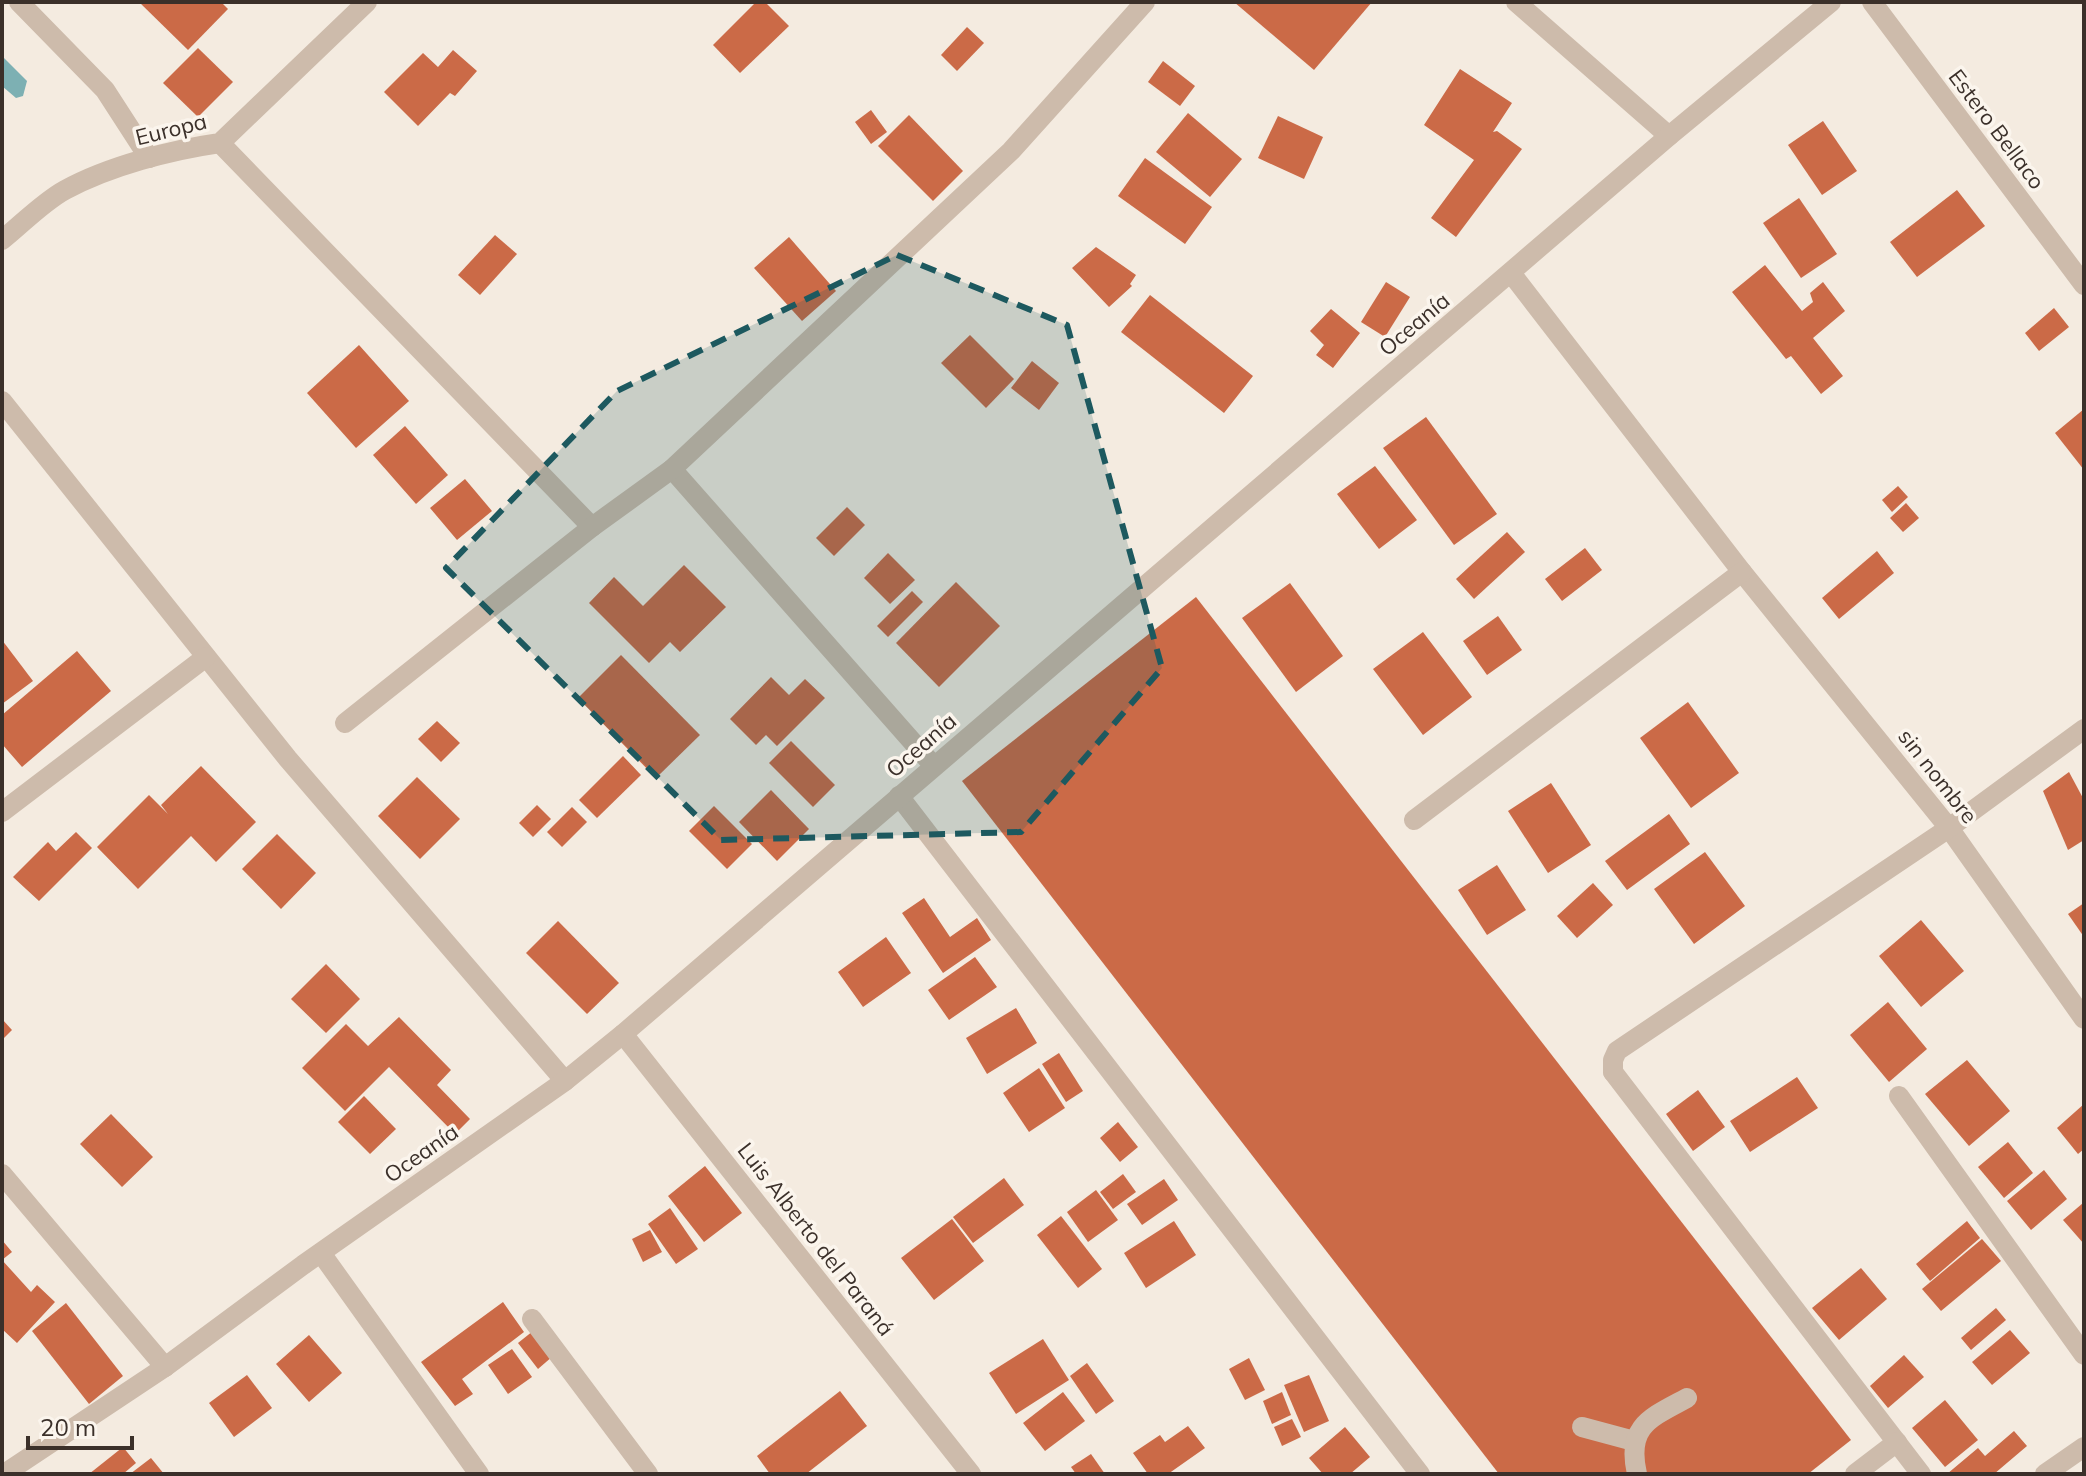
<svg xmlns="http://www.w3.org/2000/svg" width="2086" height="1476" font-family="Mulish,sans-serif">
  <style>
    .water { fill: #7db0b3 }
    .building { fill: #cb6a47 }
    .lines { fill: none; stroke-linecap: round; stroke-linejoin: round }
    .service { stroke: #cdbbab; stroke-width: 20 }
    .minor { stroke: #cdbbab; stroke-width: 20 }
    .tertiary { stroke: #cdbbab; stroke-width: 20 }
    .marked { fill: #1d595f; fill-opacity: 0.2; stroke: #1d595f; stroke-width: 6; stroke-dasharray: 16 10; stroke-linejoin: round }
    .labels { text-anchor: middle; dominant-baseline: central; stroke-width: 7; stroke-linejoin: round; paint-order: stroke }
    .street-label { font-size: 22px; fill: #3b302a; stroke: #fbf5ed }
  </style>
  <rect width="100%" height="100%" fill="#f4ebe0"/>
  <path class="water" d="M 2,56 L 27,81 L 23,96 L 16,98 L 2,86 Z"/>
  <g class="building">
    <path d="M 139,2 L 221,2 L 228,9 L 188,50 Z"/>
    <path d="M 756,2 L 765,2 L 789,26 L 740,73 L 713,45 Z"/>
    <path d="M 1234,2 L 1372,2 L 1314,70 Z"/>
    <path d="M 967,27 L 984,43 L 957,71 L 941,55 Z"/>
    <path d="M 198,48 L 233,82 L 198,117 L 163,83 Z"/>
    <path d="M 453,50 L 477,71 L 455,96 L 450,93 L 418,126 L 384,92 L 423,53 L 438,67 Z"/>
    <path d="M 1163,61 L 1195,86 L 1180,106 L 1148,82 Z"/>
    <path d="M 1460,69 L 1512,103 L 1493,132 L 1497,131 L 1522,149 L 1456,237 L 1431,218 L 1474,160 L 1424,125 Z"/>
    <path d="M 871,110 L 887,132 L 871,144 L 855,122 Z"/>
    <path d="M 1188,113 L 1242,159 L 1210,197 L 1156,152 Z"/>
    <path d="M 909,115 L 963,171 L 933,201 L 878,146 Z"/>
    <path d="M 1278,116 L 1323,137 L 1304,179 L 1258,158 Z"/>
    <path d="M 1823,121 L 1857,171 L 1822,195 L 1788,145 Z"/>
    <path d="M 1145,158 L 1212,207 L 1185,244 L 1118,196 Z"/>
    <path d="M 1957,190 L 1985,226 L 1917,277 L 1890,242 Z"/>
    <path d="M 1799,198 L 1837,254 L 1801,278 L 1763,223 Z"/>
    <path d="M 495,235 L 517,254 L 480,295 L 458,275 Z"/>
    <path d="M 789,237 L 836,291 L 802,321 L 754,268 Z"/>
    <path d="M 1096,247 L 1136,275 L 1130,284 L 1132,286 L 1109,307 L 1072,268 Z"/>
    <path d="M 1765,265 L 1802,311 L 1813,302 L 1810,293 L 1823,282 L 1845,311 L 1813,338 L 1843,376 L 1821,394 L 1791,356 L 1786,359 L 1732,292 Z"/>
    <path d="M 1386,282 L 1410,297 L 1385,337 L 1361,322 Z"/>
    <path d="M 1150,295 L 1253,376 L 1224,413 L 1121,332 Z"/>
    <path d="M 2054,308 L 2069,327 L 2039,351 L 2025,333 Z"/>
    <path d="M 1331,309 L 1360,333 L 1333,368 L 1316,355 L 1324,345 L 1310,331 Z"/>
    <path d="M 970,335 L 1014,379 L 986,408 L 941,363 Z"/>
    <path d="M 359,345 L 409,401 L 356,448 L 307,393 Z"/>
    <path d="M 1032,361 L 1059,383 L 1039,410 L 1011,388 Z"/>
    <path d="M 2084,409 L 2084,470 L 2055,433 Z"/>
    <path d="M 1426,417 L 1497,514 L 1454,545 L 1383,448 Z"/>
    <path d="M 405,426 L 448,475 L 416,504 L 373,455 Z"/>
    <path d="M 1375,466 L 1417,520 L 1379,549 L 1337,494 Z"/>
    <path d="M 465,479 L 492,511 L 457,540 L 430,508 Z"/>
    <path d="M 1898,486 L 1908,497 L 1892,512 L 1882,500 Z"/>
    <path d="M 1906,503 L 1919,518 L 1903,532 L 1890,518 Z"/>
    <path d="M 847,507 L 865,525 L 834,556 L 816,538 Z"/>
    <path d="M 1507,532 L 1525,552 L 1474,599 L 1456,579 Z"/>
    <path d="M 1585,548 L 1602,570 L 1562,601 L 1545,579 Z"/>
    <path d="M 1877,551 L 1894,573 L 1839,619 L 1822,598 Z"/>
    <path d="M 888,553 L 915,580 L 890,604 L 864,578 Z"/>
    <path d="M 684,565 L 726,607 L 680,652 L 670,642 L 649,663 L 589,603 L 614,577 L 643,606 Z"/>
    <path d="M 956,582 L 1000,626 L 939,687 L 896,643 Z"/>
    <path d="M 1290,583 L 1343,656 L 1296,692 L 1242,618 Z"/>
    <path d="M 912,591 L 923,602 L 888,637 L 877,626 Z"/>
    <path d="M 1196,597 L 1851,1440 L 1808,1474 L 1499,1474 L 962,781 Z"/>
    <path d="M 1498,616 L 1522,650 L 1487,675 L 1463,641 Z"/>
    <path d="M 1423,632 L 1472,697 L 1423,735 L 1373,669 Z"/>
    <path d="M 2,640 L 33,681 L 2,704 Z"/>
    <path d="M 77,651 L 111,691 L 22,767 L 2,744 L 2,715 Z"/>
    <path d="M 621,655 L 700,735 L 656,778 L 578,698 Z"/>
    <path d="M 771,677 L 789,695 L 805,679 L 825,698 L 777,746 L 766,735 L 756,745 L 730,719 Z"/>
    <path d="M 1688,702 L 1739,773 L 1691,808 L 1640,738 Z"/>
    <path d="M 437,721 L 460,743 L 441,762 L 418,739 Z"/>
    <path d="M 791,741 L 835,785 L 813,807 L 769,763 Z"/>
    <path d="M 623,756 L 641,775 L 597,818 L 579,800 Z"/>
    <path d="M 201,766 L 256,822 L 216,862 L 191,836 L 138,889 L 97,847 L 149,795 L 168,814 L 161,805 Z"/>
    <path d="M 2069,772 L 2084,800 L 2084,840 L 2068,850 L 2043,791 Z"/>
    <path d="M 417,777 L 460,819 L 420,859 L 378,816 Z"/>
    <path d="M 1551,783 L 1591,845 L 1548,873 L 1508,811 Z"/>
    <path d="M 771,790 L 809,829 L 777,861 L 739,822 Z"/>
    <path d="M 537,805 L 551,819 L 533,837 L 519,823 Z"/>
    <path d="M 714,806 L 752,844 L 727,869 L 689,831 Z"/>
    <path d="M 572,807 L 587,822 L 562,847 L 547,832 Z"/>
    <path d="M 1669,814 L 1690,844 L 1627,890 L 1605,861 Z"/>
    <path d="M 76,832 L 92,848 L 39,901 L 13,877 L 48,842 L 56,851 Z"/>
    <path d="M 277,834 L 316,873 L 281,909 L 242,869 Z"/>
    <path d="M 1705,852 L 1745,906 L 1694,944 L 1654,889 Z"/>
    <path d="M 1497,865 L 1526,910 L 1487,935 L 1458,890 Z"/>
    <path d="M 1593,883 L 1613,905 L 1577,938 L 1557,916 Z"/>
    <path d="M 924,898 L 950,937 L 977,918 L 991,940 L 943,973 L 902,913 Z"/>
    <path d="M 2084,903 L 2084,937 L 2068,914 Z"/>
    <path d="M 1921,920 L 1964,971 L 1921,1007 L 1879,956 Z"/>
    <path d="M 558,921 L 619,983 L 587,1014 L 526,953 Z"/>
    <path d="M 886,937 L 911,973 L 863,1007 L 838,972 Z"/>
    <path d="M 975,957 L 997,987 L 949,1020 L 928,990 Z"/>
    <path d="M 326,964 L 360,999 L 326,1033 L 291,999 Z"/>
    <path d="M 1888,1002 L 1927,1049 L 1889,1082 L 1850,1035 Z"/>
    <path d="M 1016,1008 L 1037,1043 L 987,1074 L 966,1038 Z"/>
    <path d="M 399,1017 L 451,1070 L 437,1085 L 470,1119 L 455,1134 L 389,1067 L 345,1111 L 302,1068 L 346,1024 L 368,1046 Z"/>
    <path d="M 2,1019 L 12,1030 L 2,1040 Z"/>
    <path d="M 1059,1053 L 1083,1091 L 1066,1102 L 1042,1064 Z"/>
    <path d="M 1967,1060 L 2010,1111 L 1969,1146 L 1925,1094 Z"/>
    <path d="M 1039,1068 L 1065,1108 L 1029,1132 L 1003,1093 Z"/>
    <path d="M 1797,1077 L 1818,1108 L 1750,1152 L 1730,1121 Z"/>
    <path d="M 1698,1090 L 1725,1127 L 1693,1151 L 1666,1114 Z"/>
    <path d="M 364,1096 L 396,1129 L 370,1154 L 338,1122 Z"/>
    <path d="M 2084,1104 L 2084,1149 L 2078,1154 L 2057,1128 Z"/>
    <path d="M 111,1114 L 153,1157 L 122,1187 L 80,1144 Z"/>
    <path d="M 1118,1122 L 1138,1147 L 1120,1162 L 1100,1138 Z"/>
    <path d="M 2008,1142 L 2033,1173 L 2004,1198 L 1978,1167 Z"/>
    <path d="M 705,1166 L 742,1213 L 704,1242 L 668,1196 Z"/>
    <path d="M 2044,1170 L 2067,1199 L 2031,1230 L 2007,1201 Z"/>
    <path d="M 1123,1174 L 1136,1192 L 1113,1209 L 1100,1192 Z"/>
    <path d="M 1004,1178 L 1024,1205 L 973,1243 L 953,1217 Z"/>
    <path d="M 1164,1179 L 1178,1200 L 1142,1225 L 1127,1204 Z"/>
    <path d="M 1096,1190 L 1118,1220 L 1088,1242 L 1067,1212 Z"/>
    <path d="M 2083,1203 L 2084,1204 L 2084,1244 L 2063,1220 Z"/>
    <path d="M 670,1208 L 698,1249 L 676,1264 L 648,1224 Z"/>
    <path d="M 1061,1216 L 1102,1269 L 1078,1288 L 1037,1235 Z"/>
    <path d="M 952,1219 L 984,1261 L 934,1300 L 901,1258 Z"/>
    <path d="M 1174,1221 L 1196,1255 L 1146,1288 L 1124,1253 Z"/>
    <path d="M 1967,1221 L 1980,1238 L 1930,1281 L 1916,1264 Z"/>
    <path d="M 650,1230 L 662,1252 L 643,1262 L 632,1239 Z"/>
    <path d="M 1982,1239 L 2001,1261 L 1941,1311 L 1922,1289 Z"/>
    <path d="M 2,1240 L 12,1252 L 2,1260 L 31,1292 L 37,1285 L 55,1302 L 17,1343 L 2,1329 Z"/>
    <path d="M 1861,1268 L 1887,1299 L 1839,1340 L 1812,1308 Z"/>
    <path d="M 503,1302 L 524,1332 L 462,1379 L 473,1394 L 455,1406 L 421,1362 Z"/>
    <path d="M 66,1303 L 123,1376 L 89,1404 L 32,1331 Z"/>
    <path d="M 1996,1308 L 2006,1320 L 1971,1350 L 1961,1338 Z"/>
    <path d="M 2010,1330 L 2030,1353 L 1992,1385 L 1972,1362 Z"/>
    <path d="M 533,1331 L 553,1356 L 538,1369 L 518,1343 Z"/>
    <path d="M 309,1335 L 342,1373 L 309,1402 L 276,1364 Z"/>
    <path d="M 1043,1339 L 1069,1380 L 1016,1414 L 989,1373 Z"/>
    <path d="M 512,1349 L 532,1377 L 508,1394 L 488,1365 Z"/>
    <path d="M 1904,1355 L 1924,1377 L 1888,1408 L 1870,1386 Z"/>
    <path d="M 1249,1358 L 1265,1390 L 1245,1400 L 1229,1369 Z"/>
    <path d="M 1087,1363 L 1114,1401 L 1096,1414 L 1070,1376 Z"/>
    <path d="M 247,1375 L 272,1408 L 234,1437 L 209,1403 Z"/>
    <path d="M 1309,1375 L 1329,1421 L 1304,1432 L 1284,1385 Z"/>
    <path d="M 840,1391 L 867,1426 L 806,1474 L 770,1474 L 757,1456 Z"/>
    <path d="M 1063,1392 L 1085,1421 L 1045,1451 L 1023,1423 Z"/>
    <path d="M 1282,1392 L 1291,1415 L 1272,1424 L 1263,1401 Z"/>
    <path d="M 1945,1400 L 1978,1440 L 1945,1467 L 1912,1428 Z"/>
    <path d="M 1292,1419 L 1301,1437 L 1282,1446 L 1274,1427 Z"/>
    <path d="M 1188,1426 L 1205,1448 L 1168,1474 L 1148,1474 L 1133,1453 L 1160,1435 L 1165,1442 Z"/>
    <path d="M 1345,1427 L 1370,1457 L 1350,1474 L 1323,1474 L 1309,1458 Z"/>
    <path d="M 2014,1431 L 2027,1446 L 1994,1474 L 1947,1474 L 1978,1448 L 1985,1456 Z"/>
    <path d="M 123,1447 L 136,1463 L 123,1474 L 89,1474 Z"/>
    <path d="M 1091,1454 L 1105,1474 L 1076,1474 L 1071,1467 Z"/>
    <path d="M 151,1458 L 164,1474 L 130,1474 Z"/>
  </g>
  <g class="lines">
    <g class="service">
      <path d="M 19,2 L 105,90 L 149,158"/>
      <path d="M 1613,1072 L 1921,1474"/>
      <path d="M 1582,1427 L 1634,1441"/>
      <path d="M 1637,1474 C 1626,1426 1650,1418 1687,1398"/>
      <path d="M 1855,1474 L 1897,1442"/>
    </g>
    <g class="minor">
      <path d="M 1516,2 L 1669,136"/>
      <path d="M 1872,2 L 2084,285"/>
      <path d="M 220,143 L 592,527"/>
      <path d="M 2,240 C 22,224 43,202 65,190 C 109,166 171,150 220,143 L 367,2"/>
      <path d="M 1511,273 L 1742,572 L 1949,828 L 2084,1019"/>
      <path d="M 2,401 L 288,759 L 565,1081"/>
      <path d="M 672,469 L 933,765"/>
      <path d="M 345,723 L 592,527 L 672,469 L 1011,151 L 1145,2"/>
      <path d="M 899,796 L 1420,1474"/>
      <path d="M 2,812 L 206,657"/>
      <path d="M 1414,820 L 1742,572"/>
      <path d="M 623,1034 L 971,1474"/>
      <path d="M 1613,1072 L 1613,1060 L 1617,1051 L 1949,828 L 2084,729"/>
      <path d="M 1899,1096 L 2084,1355"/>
      <path d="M 2,1174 L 165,1367"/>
      <path d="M 321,1253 L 479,1474"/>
      <path d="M 532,1319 L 648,1474"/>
      <path d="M 2045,1474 L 2084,1447"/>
    </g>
    <path class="tertiary" d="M 4,1474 L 165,1367 L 303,1265 L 565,1081 L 623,1034 L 1669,136 L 1831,2"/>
  </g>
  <path class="marked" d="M 897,255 L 1067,325 L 1162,668 L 1021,832 L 721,840 L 446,568 L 617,391 Z"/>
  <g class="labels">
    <g class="street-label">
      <text transform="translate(171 129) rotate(-14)">Europa</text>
      <text transform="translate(1997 129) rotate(53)">Estero Bellaco</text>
      <text transform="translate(1414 324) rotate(-40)">Oceanía</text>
      <text transform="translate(921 745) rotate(-41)">Oceanía</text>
      <text transform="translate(1938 776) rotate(52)">sin nombre</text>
      <text transform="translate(421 1153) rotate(-35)">Oceanía</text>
      <text transform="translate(816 1239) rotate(52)">Luis Alberto del Paraná</text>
    </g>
  </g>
  <rect width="2086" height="1476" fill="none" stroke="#3b302a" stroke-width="8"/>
  <path d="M28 1436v12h104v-12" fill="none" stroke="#3b302a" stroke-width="4"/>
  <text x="40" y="1436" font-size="24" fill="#3b302a" stroke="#fbf5ed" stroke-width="6" paint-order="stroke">20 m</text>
</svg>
